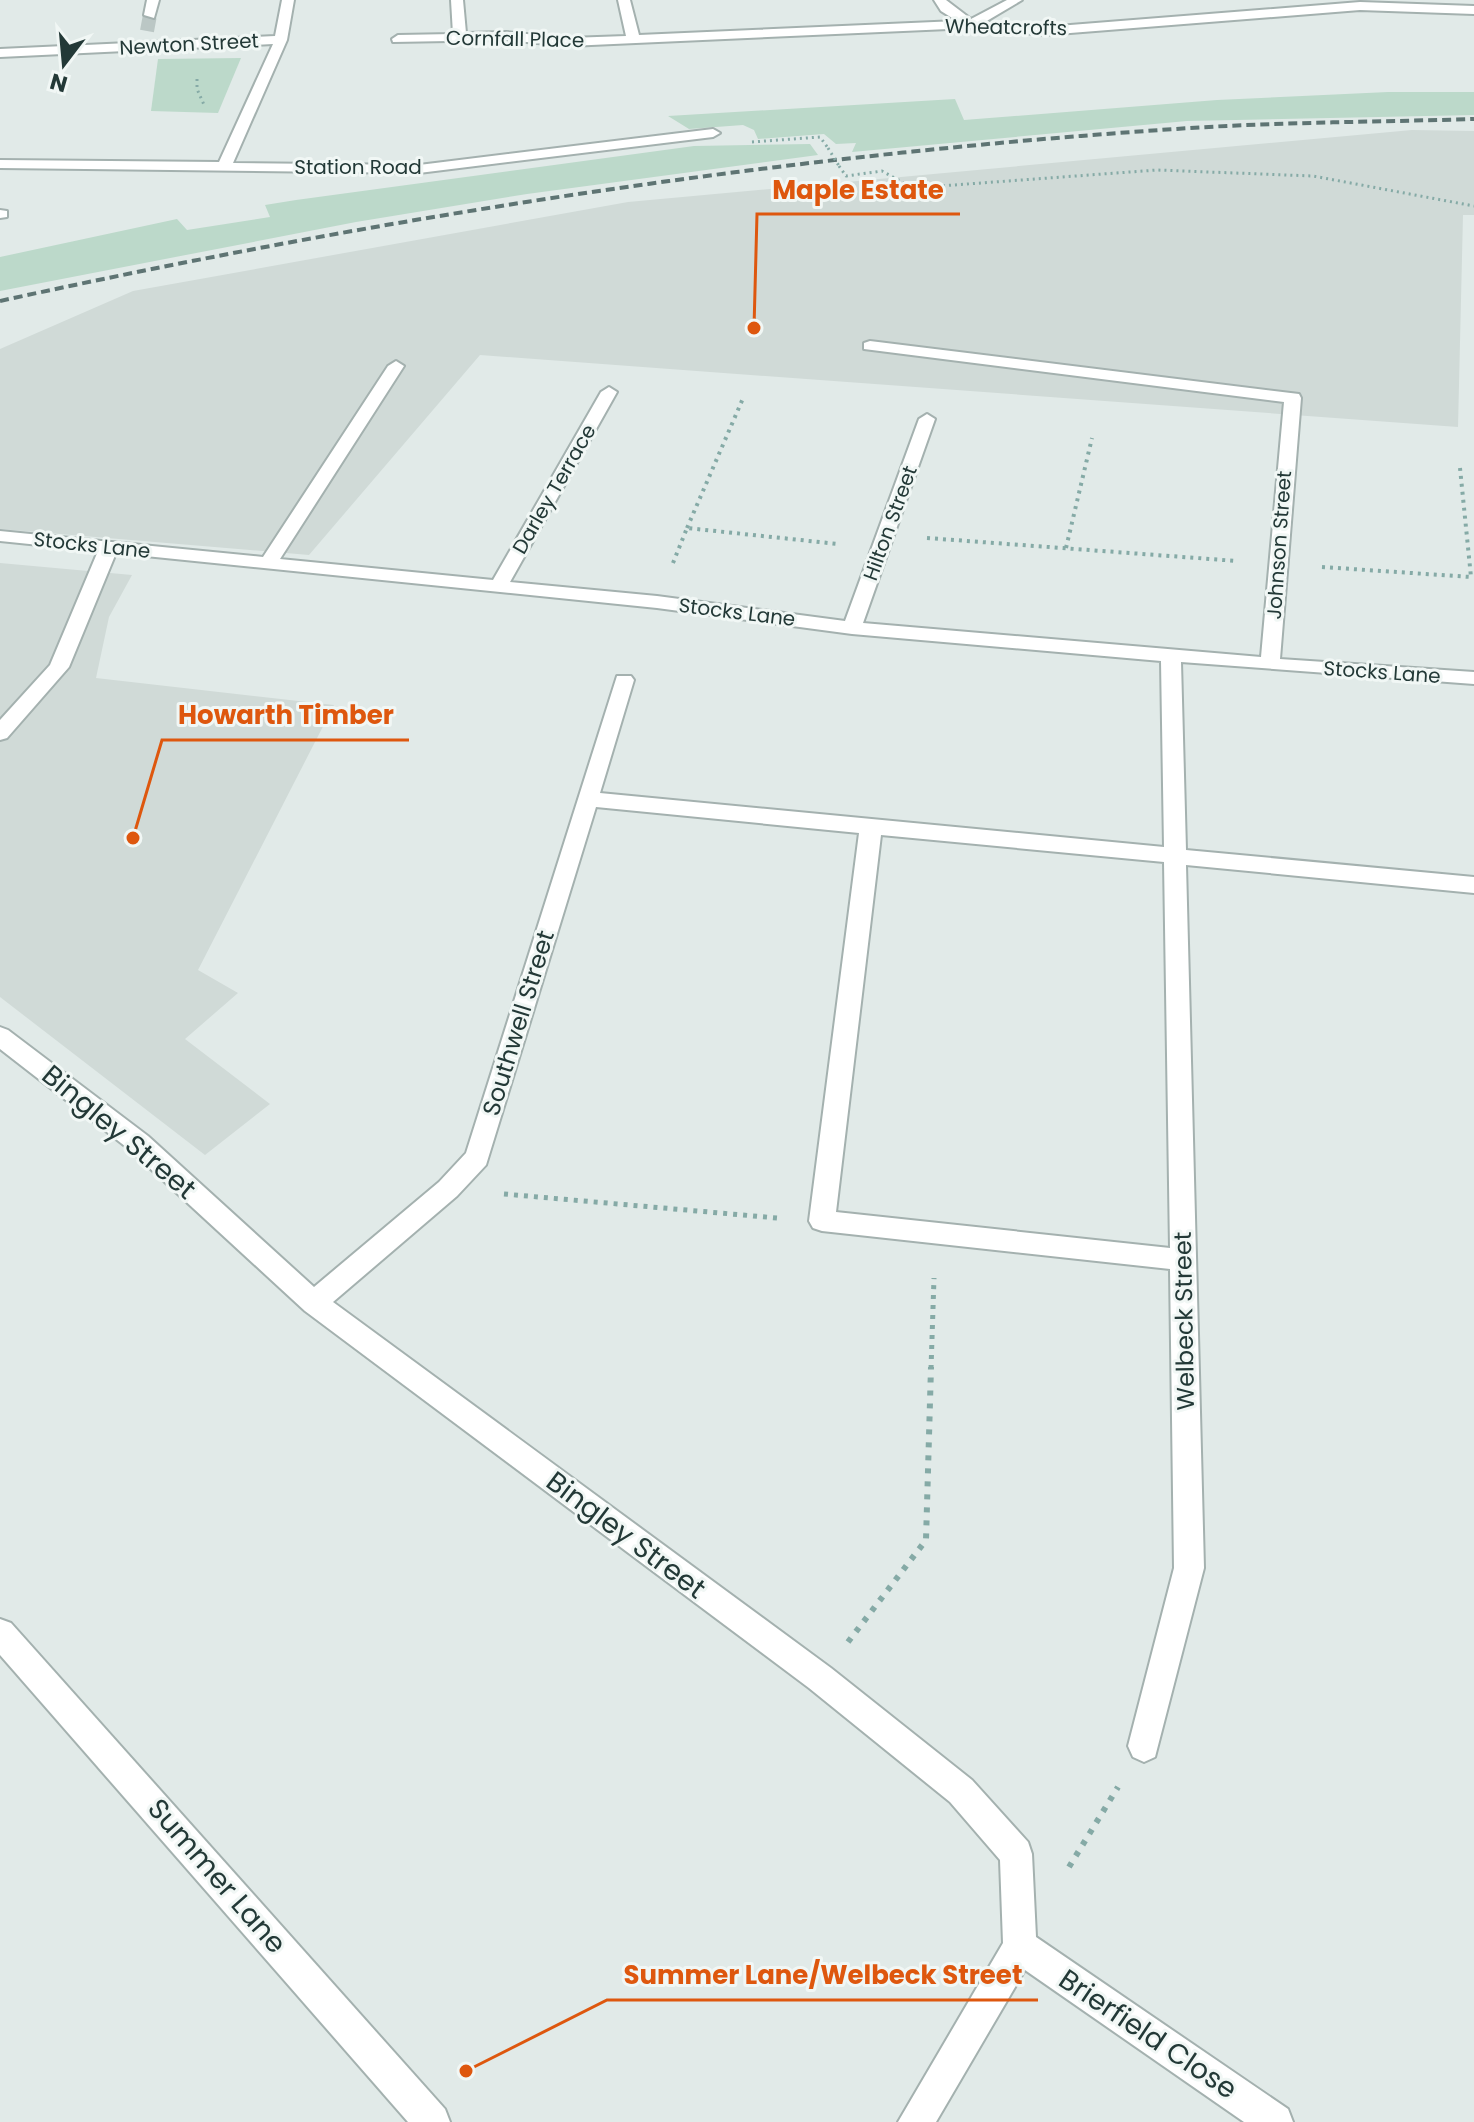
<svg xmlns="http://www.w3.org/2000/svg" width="1474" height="2122" font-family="Poppins,sans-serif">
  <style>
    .built { fill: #d0dad7 }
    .green { fill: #bcd9ca }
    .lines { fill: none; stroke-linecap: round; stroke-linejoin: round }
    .minor-tunnel { stroke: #bbc7c5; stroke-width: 14; stroke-dasharray: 14 7; stroke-linecap: butt }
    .minor-casing { stroke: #a4b1af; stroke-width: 4 }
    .path-far3 { stroke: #85aaa6; stroke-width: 3; stroke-dasharray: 2 4; stroke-linecap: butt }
    .path-far2 { stroke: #85aaa6; stroke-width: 4; stroke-dasharray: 3 5; stroke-linecap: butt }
    .path-far1 { stroke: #85aaa6; stroke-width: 5; stroke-dasharray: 4 6; stroke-linecap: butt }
    .path { stroke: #85aaa6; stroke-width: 6; stroke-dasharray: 5 8; stroke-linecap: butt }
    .minor { fill: #fff; fill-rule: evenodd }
    .rail { stroke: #5e7473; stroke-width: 4; stroke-dasharray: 9 5; stroke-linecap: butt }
    .path-bridge { stroke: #85aaa6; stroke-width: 3; stroke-dasharray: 2 4; stroke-linecap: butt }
    .labels { text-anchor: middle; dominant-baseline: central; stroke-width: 6; stroke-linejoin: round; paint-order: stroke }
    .far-street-label { font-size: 20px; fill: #233937; stroke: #f1f7f5 }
    .street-label { font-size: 24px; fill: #233937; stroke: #f1f7f5 }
    .near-street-label { font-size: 28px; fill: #233937; stroke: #f1f7f5 }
    .leader { fill: none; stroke: #de570e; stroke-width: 3 }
    .callout-dot { fill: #de570e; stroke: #f1f7f5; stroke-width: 3 }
    .callout-label { font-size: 26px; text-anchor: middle; font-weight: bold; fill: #de570e; stroke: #f1f7f5; stroke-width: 6; stroke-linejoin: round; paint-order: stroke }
  </style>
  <rect width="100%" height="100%" fill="#e1eae8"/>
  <g class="built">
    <path d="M 1412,130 L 1474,131 L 1474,215 L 1463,215 L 1458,427 L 480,355 L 309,555 L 0,529 L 0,349 L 133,291 L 628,202 Z"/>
    <path d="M 0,563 L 132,575 L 109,617 L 96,678 L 334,705 L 198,970 L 238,993 L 185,1039 L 270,1104 L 205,1155 L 0,997 Z"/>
  </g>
  <g class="green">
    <path d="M 241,58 L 218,113 L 151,111 L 158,59 Z"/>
    <path d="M 1388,92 L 1474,92 L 1474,115 L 1187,121 L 852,152 L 856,143 L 836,144 L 824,134 L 758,139 L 754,130 L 743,125 L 689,129 L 668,116 L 955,99 L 964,120 L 1217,100 Z"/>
    <path d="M 810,144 L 818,155 L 527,194 L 356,222 L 0,291 L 0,257 L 177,219 L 187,230 L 270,217 L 265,205 L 296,200 L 694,146 Z"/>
  </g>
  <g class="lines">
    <path class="minor-tunnel" d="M 147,31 L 150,15"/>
    <g class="minor-casing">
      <g id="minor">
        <path d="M 147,0 L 159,0 L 154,18 L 144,15 Z"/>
        <path d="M 282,0 L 294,0 L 287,40 L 233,163 L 419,165 L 713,129 L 720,133 L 713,137 L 419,173 L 0,168 L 0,160 L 219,162 L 273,44 L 0,57 L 0,49 L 275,36 Z"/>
        <path d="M 451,0 L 463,0 L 466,33 L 506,32 L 569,38 L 626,36 L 618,0 L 630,0 L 639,35 L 957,21 L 941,11 L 934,0 L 946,0 L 971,19 L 1007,0 L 1022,0 L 985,22 L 1045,27 L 1360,2 L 1474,6 L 1474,14 L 1360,10 L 1045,35 L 971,28 L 569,46 L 506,40 L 393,42 L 392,39 L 398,35 L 453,34 Z"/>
        <path d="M 0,210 L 7,211 L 7,217 L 0,218 Z"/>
        <path d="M 870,341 L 1299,394 L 1301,398 L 1280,659 L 1474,672 L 1474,684 L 1181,662 L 1186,850 L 1474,877 L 1474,893 L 1186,865 L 1204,1568 L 1155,1757 L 1144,1762 L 1133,1757 L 1128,1746 L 1174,1568 L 1170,1269 L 822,1231 L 813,1228 L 809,1221 L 859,833 L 596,807 L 486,1165 L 457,1196 L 333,1302 L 831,1668 L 972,1780 L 1028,1842 L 1032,1854 L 1036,1937 L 1288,2109 L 1293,2122 L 1244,2122 L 1025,1970 L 936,2122 L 898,2122 L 1003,1943 L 1000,1860 L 950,1802 L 809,1688 L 305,1311 L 130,1150 L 0,1049 L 0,1027 L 8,1030 L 148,1136 L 314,1287 L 439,1182 L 466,1153 L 617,676 L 631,676 L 634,680 L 600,793 L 1164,847 L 1161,661 L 852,634 L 657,608 L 116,553 L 69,667 L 7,738 L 0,740 L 0,720 L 50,665 L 98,551 L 0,541 L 0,531 L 263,557 L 388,366 L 396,361 L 404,366 L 280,559 L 493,580 L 601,392 L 609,387 L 617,392 L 510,582 L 657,596 L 845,621 L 919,419 L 927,414 L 935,419 L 863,623 L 1261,657 L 1284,402 L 864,349 L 864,343 ZM 881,835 L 1164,862 L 1170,1248 L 836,1212 Z"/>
        <path d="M 0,1619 L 11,1623 L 445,2109 L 450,2122 L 408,2122 L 0,1655 Z"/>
      </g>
    </g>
    <g class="path-far3">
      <path d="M 197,79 L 197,89 L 205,107"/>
      <path d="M 752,142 L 820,137 L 828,148"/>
      <path d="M 839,166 L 846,176 L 882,171 L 913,188 L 1157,170 L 1313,176 L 1474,206"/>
    </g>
    <g class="path-far2">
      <path d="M 687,528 L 744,396"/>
      <path d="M 927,538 L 1237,561"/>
      <path d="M 1066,548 L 1092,438"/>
      <path d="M 673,563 L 687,528 L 838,544"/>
      <path d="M 1322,567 L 1471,577 L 1460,468"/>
    </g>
    <g class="path-far1">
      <path d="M 504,1194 L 777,1218"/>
      <path d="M 931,1369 L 934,1278"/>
    </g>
    <g class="path">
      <path d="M 848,1642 L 926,1540 L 931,1367"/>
      <path d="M 1069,1867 L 1118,1787"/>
    </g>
    <use href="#minor" class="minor"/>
    <path class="rail" d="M 0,301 C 393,215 789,154 1190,128 C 1285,122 1379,122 1474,119"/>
    <path class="path-bridge" d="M 828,148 L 839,166"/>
  </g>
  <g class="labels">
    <g class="far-street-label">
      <text transform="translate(1006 27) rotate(1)">Wheatcrofts</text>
      <text transform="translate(515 39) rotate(1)">Cornfall Place</text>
      <text transform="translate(189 44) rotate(-3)">Newton Street</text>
      <text x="358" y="167">Station Road</text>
      <text transform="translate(554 489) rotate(-60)">Darley Terrace</text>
      <text transform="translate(890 523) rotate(-70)">Hilton Street</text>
      <text transform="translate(92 545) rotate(6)">Stocks Lane</text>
      <text transform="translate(1279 545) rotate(-86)">Johnson Street</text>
      <text transform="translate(737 612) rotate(7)">Stocks Lane</text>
      <text transform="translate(1382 672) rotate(4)">Stocks Lane</text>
    </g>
    <g class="street-label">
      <text transform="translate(518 1023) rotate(-73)">Southwell Street</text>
      <text transform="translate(1184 1321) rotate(-91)">Welbeck Street</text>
    </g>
    <g class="near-street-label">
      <text transform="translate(119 1132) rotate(40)">Bingley Street</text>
      <text transform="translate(626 1535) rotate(37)">Bingley Street</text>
      <text transform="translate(217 1876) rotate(49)">Summer Lane</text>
      <text transform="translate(1148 2034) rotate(34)">Brierfield Close</text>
    </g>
  </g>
  <path class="leader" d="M754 328L757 214H960M133 838L162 740H409M466 2071L607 2000H1038"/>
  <g class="callout-dot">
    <circle cx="754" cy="328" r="8"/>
    <circle cx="133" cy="838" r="8"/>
    <circle cx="466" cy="2071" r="8"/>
  </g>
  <g class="callout-label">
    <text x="858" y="199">Maple Estate</text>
    <text x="286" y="724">Howarth Timber</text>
    <text x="823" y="1984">Summer Lane/Welbeck Street</text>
  </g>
  <g transform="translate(64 64) rotate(196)" stroke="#f1f7f5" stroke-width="6" paint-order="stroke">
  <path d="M0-6L14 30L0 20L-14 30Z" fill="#233937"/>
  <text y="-12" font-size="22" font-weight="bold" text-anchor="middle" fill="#233937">N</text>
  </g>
</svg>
